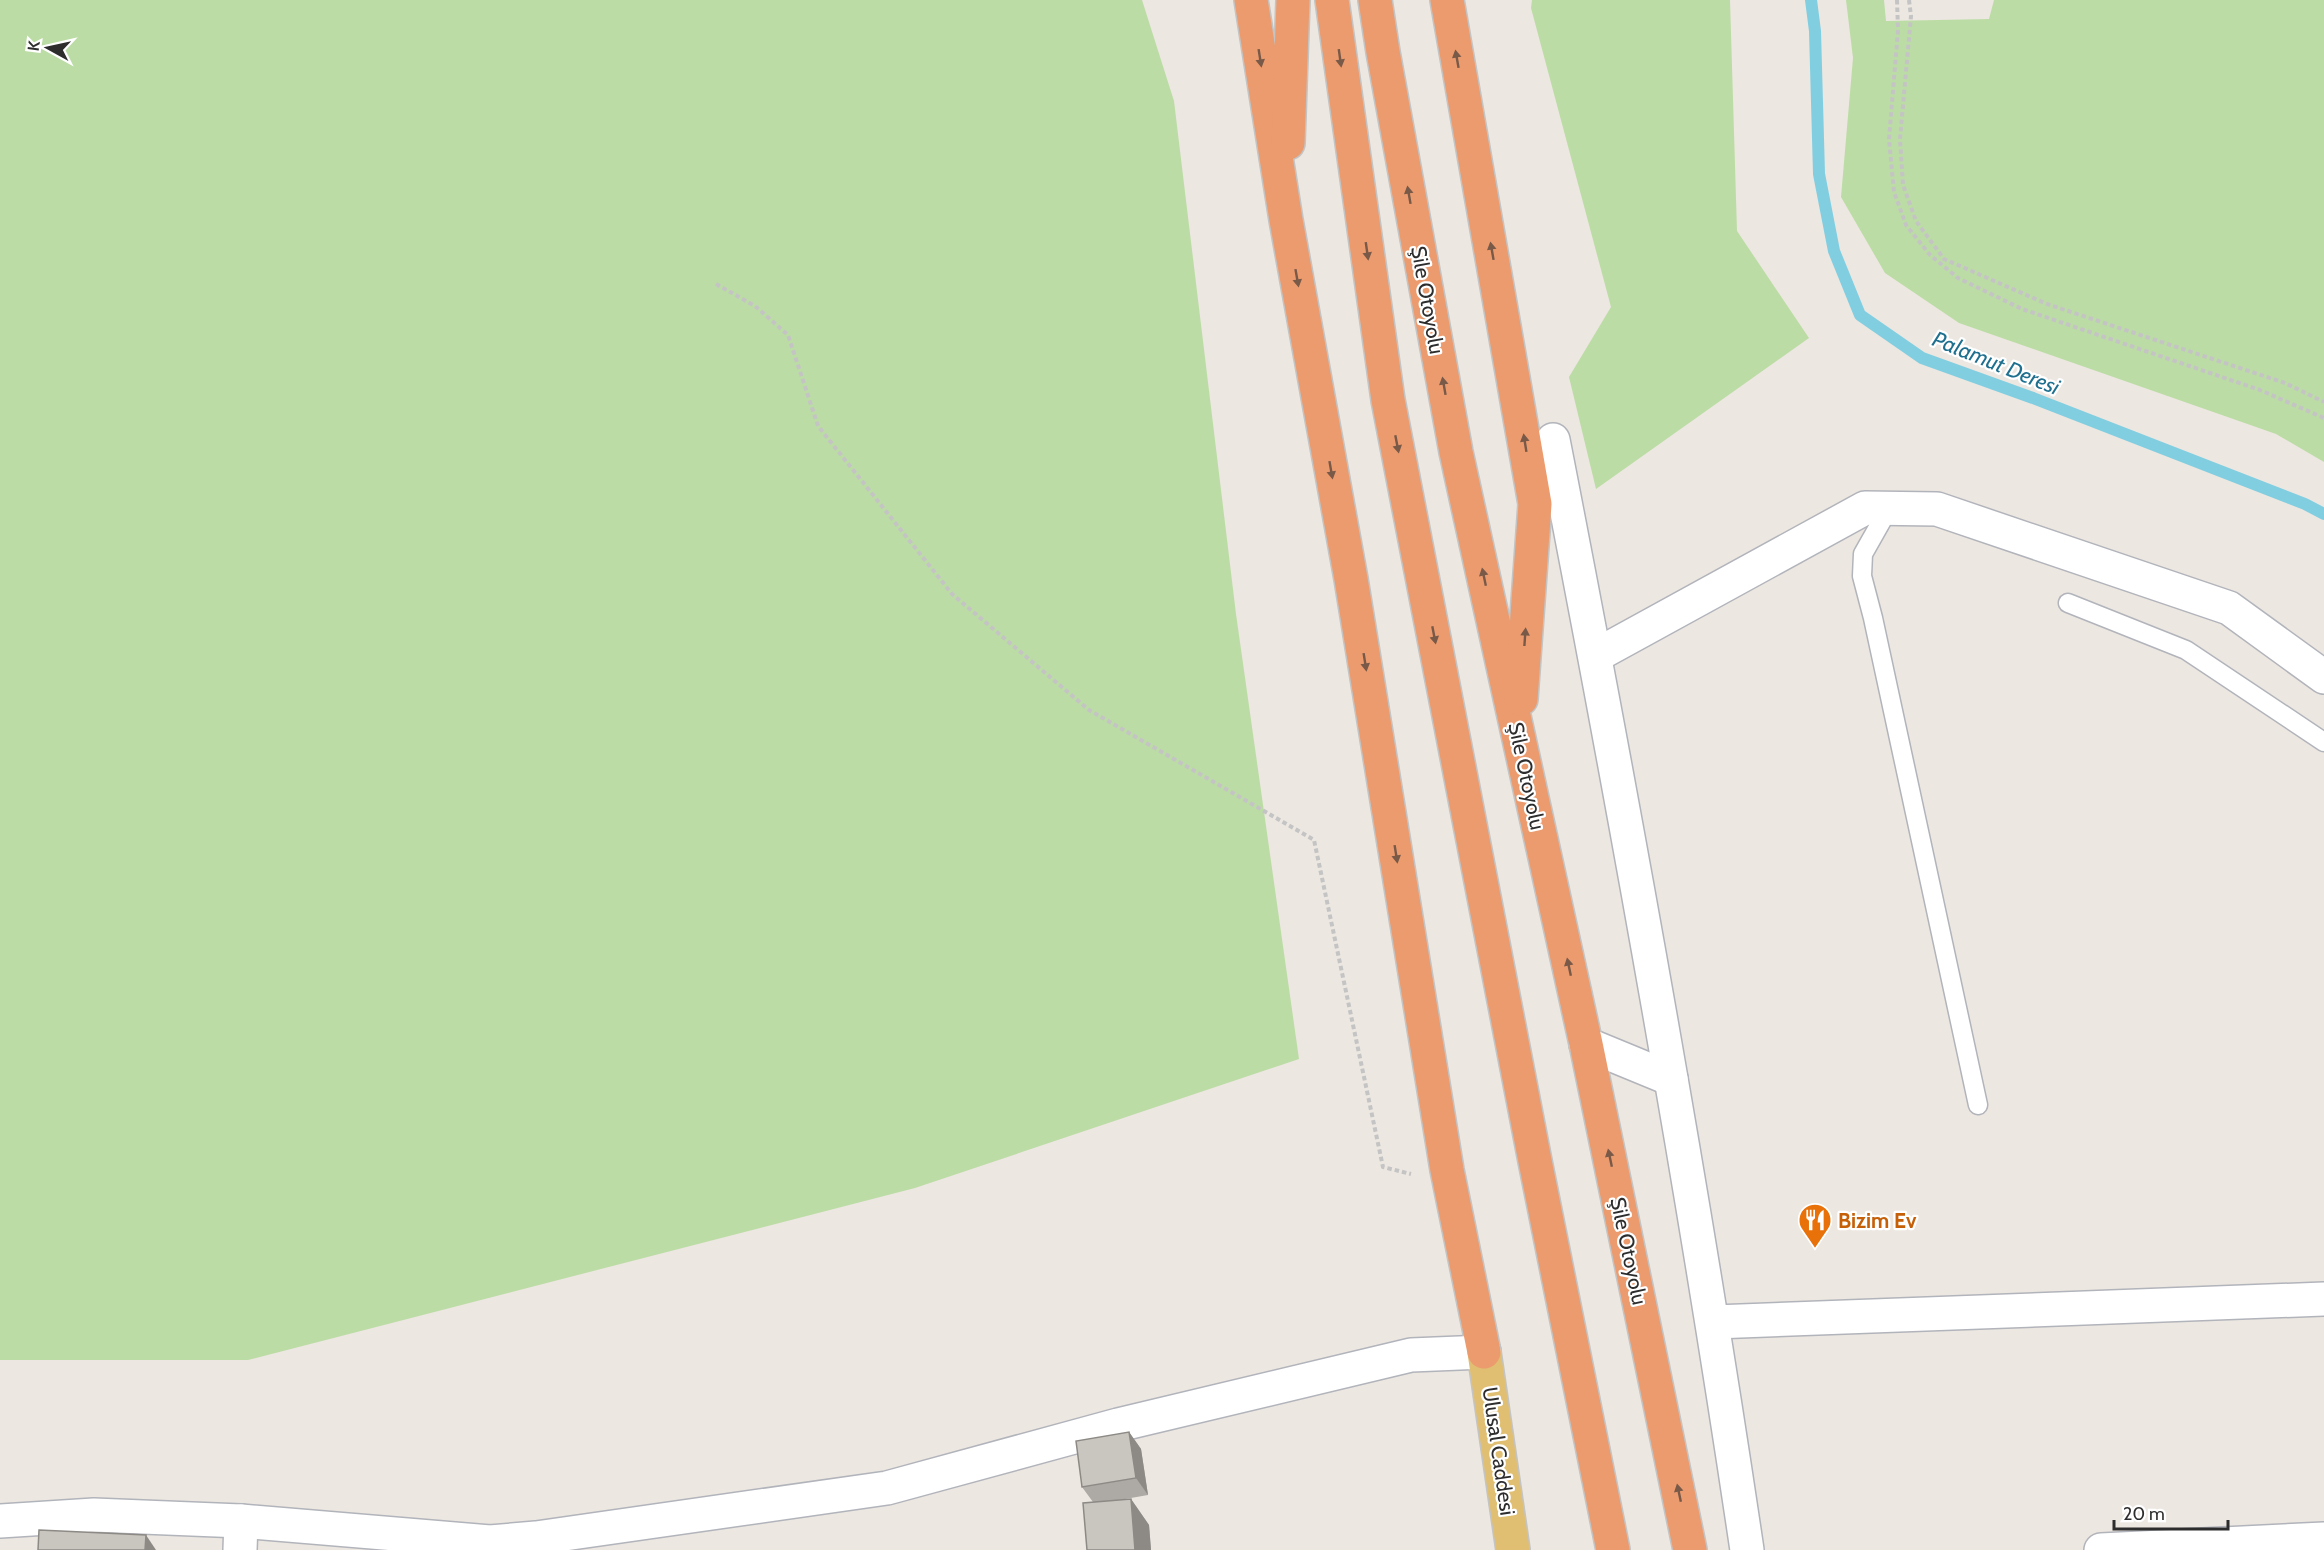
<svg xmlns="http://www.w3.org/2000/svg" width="2324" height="1550" font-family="Cabin,sans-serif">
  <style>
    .green { fill: #bcdca5 }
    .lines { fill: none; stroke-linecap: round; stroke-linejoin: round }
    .stream { stroke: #82cee1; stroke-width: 12 }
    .lane-casing { stroke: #b2b4bb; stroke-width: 21 }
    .street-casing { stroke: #b2b4bb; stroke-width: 36 }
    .primary-casing { stroke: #c4c4c4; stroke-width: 36 }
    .highway-casing { stroke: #c4c4c4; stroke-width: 36 }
    .path { stroke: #c4c4c4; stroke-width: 4; stroke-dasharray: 4.5 3; stroke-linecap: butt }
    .lane { stroke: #fff; stroke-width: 18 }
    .street { stroke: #fff; stroke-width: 33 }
    .primary { stroke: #e0bf73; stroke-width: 33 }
    .highway { stroke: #eb9b6e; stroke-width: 33 }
    .wall { fill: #ada9a4 }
    .shaded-wall { fill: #8d8a86 }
    .building { fill: #c9c5bf; stroke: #8d8a86; stroke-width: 1.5 }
    .oneway { fill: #795947 }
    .labels { text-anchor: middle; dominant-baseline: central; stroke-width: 4.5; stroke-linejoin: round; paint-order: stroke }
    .street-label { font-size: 21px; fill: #2d2d2d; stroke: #fff }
    .food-label { font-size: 21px; font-weight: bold; fill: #c56008; stroke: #fff; text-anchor: start }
    .water-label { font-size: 22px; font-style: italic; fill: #1f708f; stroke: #fff }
  </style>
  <rect width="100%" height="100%" fill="#ece7e1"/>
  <g class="green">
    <path d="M 0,0 L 1142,0 L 1174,101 L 1236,614 L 1299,1059 L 915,1188 L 248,1360 L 0,1360 Z"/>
    <path d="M 1532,0 L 1730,0 L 1737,231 L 1809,338 L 1596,489 L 1569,377 L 1611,307 L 1531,8 Z"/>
    <path d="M 1846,0 L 1884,0 L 1886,21 L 1989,19 L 1994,0 L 2324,0 L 2324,462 L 2276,434 L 1959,323 L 1885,273 L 1841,197 L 1853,58 Z"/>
  </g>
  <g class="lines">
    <path class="stream" d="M 1811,0 L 1815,31 L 1819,174 L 1834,251 L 1860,315 L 1922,358 L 2033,398 L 2305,504 L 2324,514"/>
    <g class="lane-casing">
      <g id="lane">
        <path d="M 1889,508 L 1863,554 L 1862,576 L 1873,618 L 1978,1105"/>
        <path d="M 2068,603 L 2186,650 L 2324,742"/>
      </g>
    </g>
    <g class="street-casing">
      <g id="street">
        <path d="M 1553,440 C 1625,809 1692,1178 1747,1550"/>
        <path d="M 1595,656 L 1865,508 L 1937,509 L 2229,608 L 2324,677"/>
        <path d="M 1586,1044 L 1671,1079"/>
        <path d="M 1714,1322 L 2324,1299"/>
        <path d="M 0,1521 L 94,1515 L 241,1521 L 490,1542 L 536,1538 L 887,1488 L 1118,1425 L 1411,1355 L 1484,1352"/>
        <path d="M 240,1550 L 241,1521"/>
        <path d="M 2101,1550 L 2324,1539"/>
      </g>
    </g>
    <g class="primary-casing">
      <path id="primary" d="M 1484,1352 L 1513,1550"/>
    </g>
    <g class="highway-casing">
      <g id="highway">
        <path d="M 1251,0 L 1286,220 L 1351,579 L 1447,1170 L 1484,1352"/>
        <path d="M 1332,0 L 1388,400 L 1535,1161 L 1613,1550"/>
        <path d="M 1375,0 L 1383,52 L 1456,452 L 1586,1044 L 1690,1550"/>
        <path d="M 1447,0 L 1535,504 L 1521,699"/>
        <path d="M 1288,143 L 1293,0"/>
      </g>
    </g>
    <g class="path">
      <path d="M 1897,0 L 1898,30 L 1889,139 L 1894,192 L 1906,225 L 1930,255 L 1958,278 L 2022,309 L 2260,390 L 2324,418"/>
      <path d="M 1909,0 L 1911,16 L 1900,139 L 1903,185 L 1916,221 L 1944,259 L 2047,304 L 2285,383 L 2324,402"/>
      <path d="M 716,284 L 755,306 L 788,335 L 818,426 L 952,594 L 1089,710 L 1314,840 L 1383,1167 L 1411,1174"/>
    </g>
    <use href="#lane" class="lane"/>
    <use href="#street" class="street"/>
    <use href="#primary" class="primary"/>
    <use href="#highway" class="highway"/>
  </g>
  <path class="wall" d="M 1129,1432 L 1141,1449 L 1148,1495 L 1125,1499 L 1131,1499 L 1149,1525 L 1151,1550 L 1087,1550 L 1093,1502 L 1082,1487 Z"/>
  <g class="shaded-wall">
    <path d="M 1129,1432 L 1141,1449 L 1148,1495 L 1136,1478 Z"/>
    <path d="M 1131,1499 L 1149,1525 L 1151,1550 L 1135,1550 Z"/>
    <path d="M 146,1535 L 156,1550 L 145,1550 Z"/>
  </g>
  <g class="building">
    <path d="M 1129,1432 L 1136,1478 L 1082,1487 L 1076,1441 Z"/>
    <path d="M 1131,1499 L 1135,1550 L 1087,1550 L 1083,1503 Z"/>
    <path d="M 39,1530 L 146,1535 L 145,1550 L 38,1550 Z"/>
  </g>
  <defs><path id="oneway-solid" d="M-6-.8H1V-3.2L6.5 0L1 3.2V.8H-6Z" transform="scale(1.5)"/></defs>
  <g class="oneway">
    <use href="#oneway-solid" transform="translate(1260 58) rotate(81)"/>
    <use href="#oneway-solid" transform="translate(1340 58) rotate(82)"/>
    <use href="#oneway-solid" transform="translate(1457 59) rotate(-100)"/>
    <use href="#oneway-solid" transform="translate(1409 195) rotate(-100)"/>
    <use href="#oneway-solid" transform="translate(1367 251) rotate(82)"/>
    <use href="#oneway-solid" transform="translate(1492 251) rotate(-100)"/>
    <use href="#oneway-solid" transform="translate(1297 278) rotate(80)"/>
    <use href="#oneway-solid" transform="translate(1444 386) rotate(-100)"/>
    <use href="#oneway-solid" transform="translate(1525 443) rotate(-99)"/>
    <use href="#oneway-solid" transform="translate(1397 444) rotate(79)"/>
    <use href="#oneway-solid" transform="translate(1331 470) rotate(80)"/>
    <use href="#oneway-solid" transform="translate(1484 577) rotate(-102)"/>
    <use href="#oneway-solid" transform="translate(1434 635) rotate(79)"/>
    <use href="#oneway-solid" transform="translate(1525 637) rotate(-86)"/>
    <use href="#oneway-solid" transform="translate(1365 662) rotate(81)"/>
    <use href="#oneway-solid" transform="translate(1396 854) rotate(81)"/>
    <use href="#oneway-solid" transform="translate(1569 967) rotate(-102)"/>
    <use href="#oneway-solid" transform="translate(1610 1158) rotate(-102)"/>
    <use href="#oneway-solid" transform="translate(1679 1493) rotate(-102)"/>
  </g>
  <defs>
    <g id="restaurant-pin" transform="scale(1.725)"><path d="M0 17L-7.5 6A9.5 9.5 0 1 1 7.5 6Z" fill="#e8710a" stroke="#fff"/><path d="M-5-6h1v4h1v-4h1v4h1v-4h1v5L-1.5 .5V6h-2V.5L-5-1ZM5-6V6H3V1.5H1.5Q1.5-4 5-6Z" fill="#fff"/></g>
  </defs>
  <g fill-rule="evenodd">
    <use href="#restaurant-pin" x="1815" y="1220"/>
  </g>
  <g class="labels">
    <g class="street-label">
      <text transform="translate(1428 300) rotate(80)">Şile Otoyolu</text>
      <text transform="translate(1527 776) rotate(78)">Şile Otoyolu</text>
      <text transform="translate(1629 1251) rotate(78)">Şile Otoyolu</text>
      <text transform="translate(1499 1451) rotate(82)">Ulusal Caddesi</text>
    </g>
    <g class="food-label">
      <text x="1838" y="1220">Bizim Ev</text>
    </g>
    <g class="water-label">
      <text transform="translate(1996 363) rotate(22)">Palamut Deresi</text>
    </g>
  </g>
  <g transform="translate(48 48) rotate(278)" stroke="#ffffff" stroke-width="4.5" paint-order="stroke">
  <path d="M0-4.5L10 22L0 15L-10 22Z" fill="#2d2d2d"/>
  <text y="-9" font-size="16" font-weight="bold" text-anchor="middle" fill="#2d2d2d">K</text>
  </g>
  <path d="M2114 1520v9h114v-9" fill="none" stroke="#2d2d2d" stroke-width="3"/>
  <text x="2123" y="1520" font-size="18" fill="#2d2d2d" stroke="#ffffff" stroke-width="4.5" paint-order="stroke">20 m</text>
</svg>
